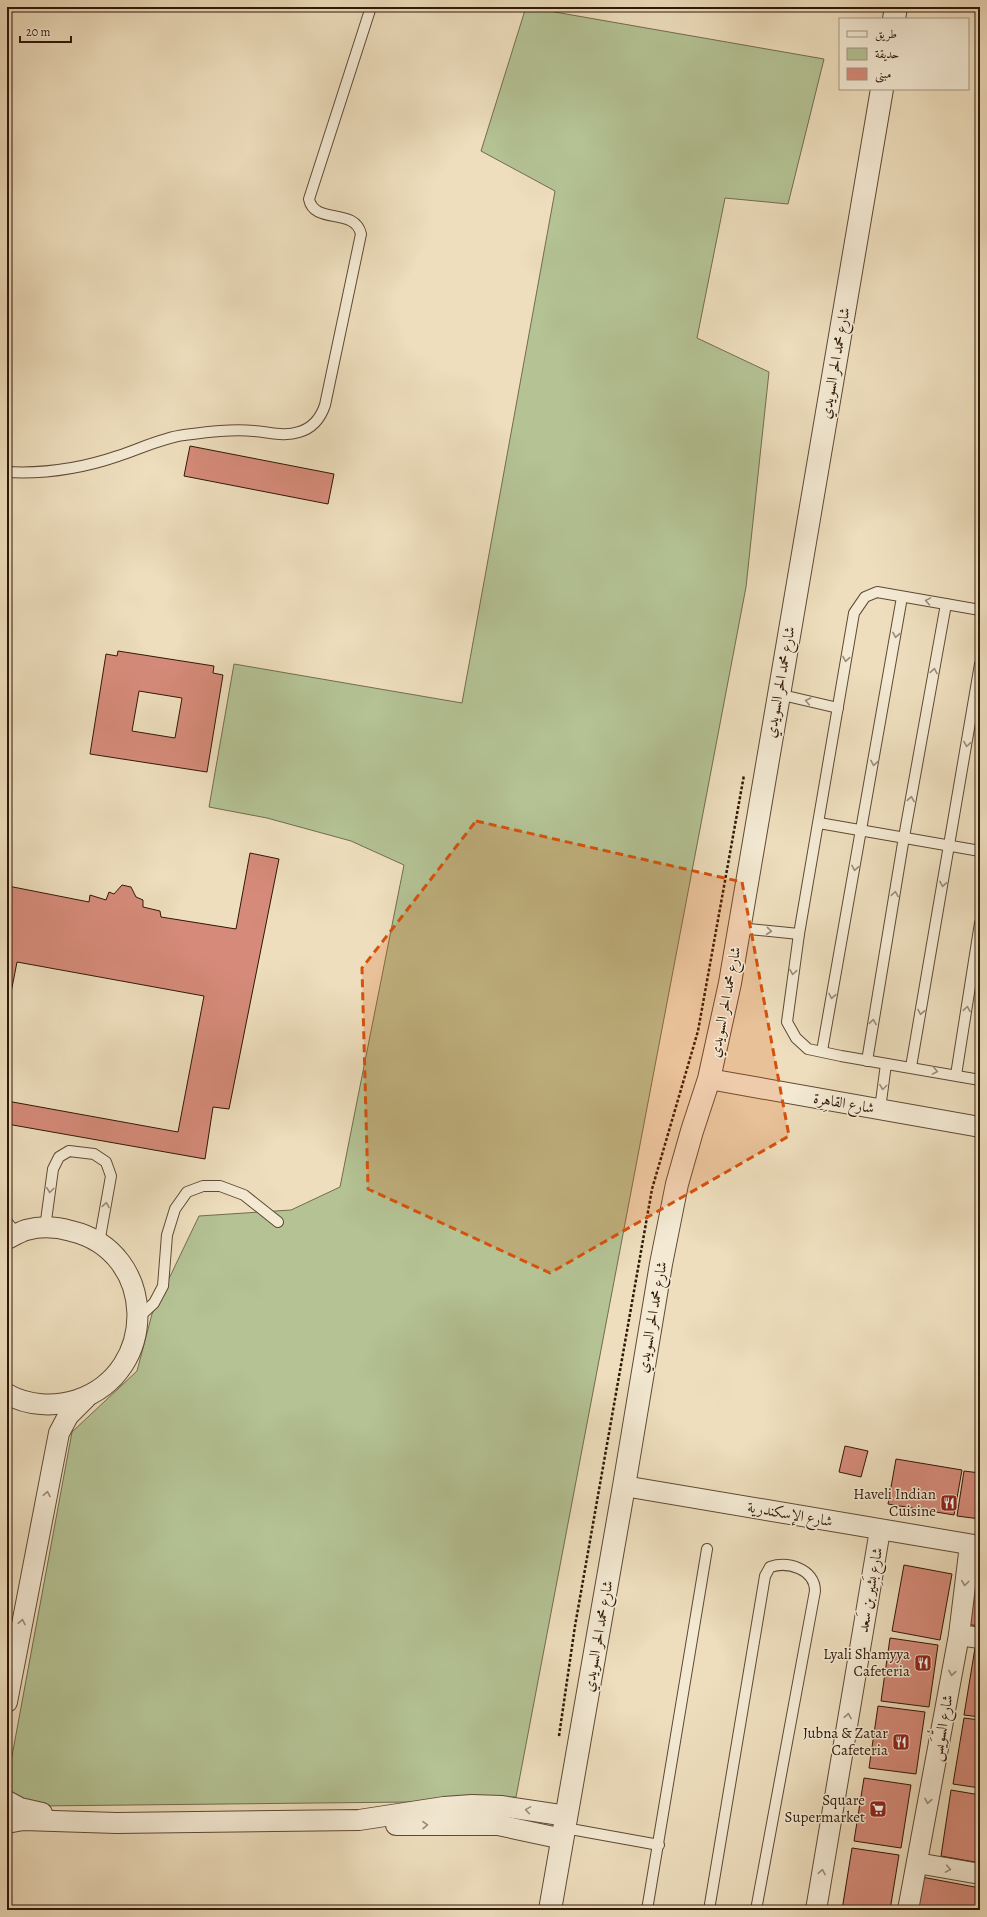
<svg xmlns="http://www.w3.org/2000/svg" width="987" height="1917" font-family="Alegreya,Amiri,serif">
  <style>
    .green { fill: #b4c294; stroke: #726c4e }
    .building { fill: #d68b7a; stroke: #2f1707; fill-rule: evenodd }
    .lines { fill: none; stroke-linecap: round; stroke-linejoin: round }
    .service-casing { stroke: #5f4934; stroke-width: 12 }
    .minor-casing { stroke: #5f4934; stroke-width: 22 }
    .tertiary-casing { stroke: #5f4934; stroke-width: 24 }
    .path { stroke: #2f1707; stroke-width: 2.5; stroke-dasharray: 3 2; stroke-linecap: butt }
    .service { stroke: #f4ead4; stroke-width: 10 }
    .minor { stroke: #f4ead4; stroke-width: 20 }
    .tertiary { stroke: #f4ead4; stroke-width: 22 }
    .oneway { stroke: #9b8b78 }
    .marked { fill: #d6520c; fill-opacity: 0.2; stroke: #d6520c; stroke-width: 3; stroke-dasharray: 8 5; stroke-linejoin: round }
    .labels { text-anchor: middle; dominant-baseline: central; stroke-width: 3; stroke-linejoin: round; paint-order: stroke }
    .street-label { font-size: 15px; fill: #2f1707; stroke: #f4ead4 }
    .poi-label { font-size: 15px; fill: #2f1707; stroke: #f4ead4; text-anchor: end }
  </style>
  <rect width="100%" height="100%" fill="#eedebd"/>
  <filter id="stains"><feTurbulence type="fractalNoise" baseFrequency=".005" numOctaves="4"/><feColorMatrix values="0 0 0 0 .2 0 0 0 0 .09 0 0 0 0 .02 0 0 0 .5 -.17"/></filter>
  <radialGradient id="worn" r=".72"><stop offset=".6" stop-color="#630" stop-opacity="0"/><stop offset="1" stop-color="#630" stop-opacity=".3"/></radialGradient>
  <path class="green" d="M 526,7 L 824,59 L 788,204 L 725,198 L 697,338 L 769,372 L 746,587 L 516,1797 L 410,1802 L 37,1806 L 7,1793 L 7,1783 L 72,1432 L 137,1371 L 152,1314 L 199,1216 L 291,1210 L 340,1187 L 404,865 L 351,841 L 267,818 L 209,807 L 234,664 L 462,703 L 555,191 L 481,151 Z"/>
  <g class="building">
    <path d="M 190,446 L 334,474 L 328,504 L 184,476 Z"/>
    <path d="M 118,651 L 214,666 L 213,673 L 223,675 L 207,772 L 90,754 L 106,654 L 117,656 ZM 139,691 L 182,698 L 175,738 L 132,731 Z"/>
    <path d="M 250,853 L 279,859 L 229,1109 L 213,1107 L 205,1159 L 7,1124 L 7,1101 L 178,1132 L 204,996 L 17,962 L 7,1013 L 8,886 L 89,902 L 90,895 L 106,900 L 109,892 L 114,894 L 122,885 L 131,887 L 136,897 L 143,900 L 143,907 L 160,911 L 161,917 L 236,929 Z"/>
    <path d="M 845,1446 L 868,1451 L 861,1477 L 839,1472 Z"/>
    <path d="M 896,1459 L 962,1470 L 954,1515 L 888,1504 Z"/>
    <path d="M 964,1471 L 980,1473 L 980,1519 L 957,1516 Z"/>
    <path d="M 904,1565 L 952,1574 L 940,1640 L 892,1631 Z"/>
    <path d="M 970,1579 L 980,1581 L 980,1626 L 964,1624 Z"/>
    <path d="M 890,1638 L 938,1645 L 929,1707 L 881,1701 Z"/>
    <path d="M 975,1648 L 980,1649 L 980,1717 L 964,1715 Z"/>
    <path d="M 878,1706 L 925,1712 L 916,1774 L 869,1768 Z"/>
    <path d="M 964,1718 L 980,1720 L 980,1788 L 953,1784 Z"/>
    <path d="M 864,1778 L 911,1785 L 901,1848 L 854,1841 Z"/>
    <path d="M 951,1790 L 980,1795 L 980,1863 L 941,1856 Z"/>
    <path d="M 852,1848 L 899,1855 L 890,1910 L 842,1910 Z"/>
    <path d="M 922,1877 L 980,1888 L 980,1910 L 916,1910 Z"/>
  </g>
  <g class="lines">
    <g class="service-casing">
      <g id="service">
        <path d="M 7,472 C 44,474 83,468 118,456 C 140,449 161,438 184,435 C 208,432 231,429 254,431 C 269,432 284,437 299,432 C 313,428 321,417 325,405 L 361,234 C 355,207 314,225 309,199 L 371,7"/>
        <path d="M 980,610 L 877,592 L 865,597 L 854,613 L 799,934 L 787,1022 L 796,1038 L 808,1049 L 841,1056 L 980,1080"/>
        <path d="M 778,694 L 838,708"/>
        <path d="M 819,823 L 980,851"/>
        <path d="M 739,928 L 799,934"/>
        <path d="M 822,1051 L 902,597"/>
        <path d="M 867,1061 L 904,837 L 946,604"/>
        <path d="M 911,1067 L 980,664"/>
        <path d="M 956,1075 L 980,923"/>
        <path d="M 880,1109 L 886,1064"/>
        <path d="M 7,1222 L 17,1234"/>
        <path d="M 45,1228 L 53,1169 L 59,1157 L 69,1151 L 94,1154 L 106,1162 L 111,1176 L 99,1243"/>
        <path d="M 138,1318 L 154,1303 L 163,1286 L 167,1235 L 175,1209 L 187,1192 L 203,1186 L 220,1186 L 244,1195 L 278,1222"/>
        <path d="M 565,1828 L 659,1845"/>
        <path d="M 647,1910 L 707,1549"/>
        <path d="M 709,1910 L 765,1576 L 770,1567 C 788,1561 815,1569 815,1591 L 756,1910"/>
      </g>
    </g>
    <g class="minor-casing">
      <g id="minor">
        <path d="M 709,1079 L 980,1127"/>
        <path d="M 7,1239 C 13,1236 20,1232 26,1230 C 41,1226 57,1227 71,1231 C 157,1251 160,1372 77,1400 C 54,1407 28,1406 7,1394"/>
        <path d="M 624,1486 L 980,1546"/>
        <path d="M 959,1635 L 980,1638"/>
        <path d="M 7,1702 L 59,1433 L 68,1416 L 86,1398"/>
        <path d="M 7,1801 L 20,1808 L 42,1813"/>
        <path d="M 7,1823 L 23,1820 L 116,1823 L 359,1820 L 444,1807 L 472,1805 L 501,1806 L 567,1816"/>
        <path d="M 396,1825 L 498,1825 L 563,1839"/>
        <path d="M 917,1863 L 980,1874"/>
        <path d="M 816,1910 L 880,1530"/>
        <path d="M 908,1910 L 959,1635 L 970,1545"/>
      </g>
    </g>
    <g class="tertiary-casing">
      <g id="tertiary">
        <path d="M 894,19 L 896,7"/>
        <path d="M 550,1910 L 624,1486 L 661,1264 L 677,1184 L 692,1131 L 709,1079 L 730,983 L 882,89"/>
      </g>
    </g>
    <path class="path" d="M 559,1736 L 575,1626 L 652,1189 L 698,1031 L 744,775"/>
    <use href="#service" class="service"/>
    <use href="#minor" class="minor"/>
    <use href="#tertiary" class="tertiary"/>
  </g>
  <defs><path id="oneway-chevron" d="M-2-3.5L2.5 0L-2 3.5" fill="none" stroke-width="1.6" stroke-linecap="round" stroke-linejoin="round"/></defs>
  <g class="oneway">
    <use href="#oneway-chevron" transform="translate(928 601) rotate(-170)"/>
    <use href="#oneway-chevron" transform="translate(896 635) rotate(100)"/>
    <use href="#oneway-chevron" transform="translate(846 659) rotate(100)"/>
    <use href="#oneway-chevron" transform="translate(934 671) rotate(-80)"/>
    <use href="#oneway-chevron" transform="translate(808 701) rotate(-168)"/>
    <use href="#oneway-chevron" transform="translate(967 744) rotate(99)"/>
    <use href="#oneway-chevron" transform="translate(874 763) rotate(100)"/>
    <use href="#oneway-chevron" transform="translate(911 799) rotate(-80)"/>
    <use href="#oneway-chevron" transform="translate(855 868) rotate(100)"/>
    <use href="#oneway-chevron" transform="translate(943 884) rotate(100)"/>
    <use href="#oneway-chevron" transform="translate(895 894) rotate(-81)"/>
    <use href="#oneway-chevron" transform="translate(769 931) rotate(6)"/>
    <use href="#oneway-chevron" transform="translate(793 972) rotate(99)"/>
    <use href="#oneway-chevron" transform="translate(832 996) rotate(100)"/>
    <use href="#oneway-chevron" transform="translate(967 1009) rotate(-81)"/>
    <use href="#oneway-chevron" transform="translate(921 1012) rotate(100)"/>
    <use href="#oneway-chevron" transform="translate(873 1022) rotate(-81)"/>
    <use href="#oneway-chevron" transform="translate(935 1071) rotate(10)"/>
    <use href="#oneway-chevron" transform="translate(883 1087) rotate(97)"/>
    <use href="#oneway-chevron" transform="translate(50 1190) rotate(97)"/>
    <use href="#oneway-chevron" transform="translate(106 1205) rotate(-80)"/>
    <use href="#oneway-chevron" transform="translate(47 1494) rotate(-79)"/>
    <use href="#oneway-chevron" transform="translate(965 1583) rotate(97)"/>
    <use href="#oneway-chevron" transform="translate(22 1622) rotate(-79)"/>
    <use href="#oneway-chevron" transform="translate(952 1673) rotate(100)"/>
    <use href="#oneway-chevron" transform="translate(848 1716) rotate(-80)"/>
    <use href="#oneway-chevron" transform="translate(928 1801) rotate(100)"/>
    <use href="#oneway-chevron" transform="translate(528 1810) rotate(-171)"/>
    <use href="#oneway-chevron" transform="translate(425 1825) rotate(-1)"/>
    <use href="#oneway-chevron" transform="translate(948 1869) rotate(10)"/>
    <use href="#oneway-chevron" transform="translate(822 1872) rotate(-80)"/>
  </g>
  <path class="marked" d="M 476,821 L 742,882 L 789,1136 L 550,1273 L 368,1189 L 362,968 Z"/>
  <defs>
    <g id="restaurant-square" transform="scale(0.9)"><rect x="-9" y="-9" width="18" height="18" rx="4" fill="#8f2418" stroke="#f4ead4"/><path d="M-5-6h1v4h1v-4h1v4h1v-4h1v5L-1.5 .5V6h-2V.5L-5-1ZM5-6V6H3V1.5H1.5Q1.5-4 5-6Z" fill="#fff"/></g>
    <g id="supermarket-square" transform="scale(0.9)"><rect x="-9" y="-9" width="18" height="18" rx="4" fill="#8f2418" stroke="#f4ead4"/><path d="M-6-5.5h2.5l.6 2H6L4.5 2H-2.5L-4.4-4H-6ZM-1.5 3.2a1.3 1.3 0 1 0 .1 0ZM3 3.2a1.3 1.3 0 1 0 .1 0Z" fill="#fff"/></g>
  </defs>
  <g fill-rule="evenodd">
    <use href="#restaurant-square" x="949" y="1503"/>
    <use href="#restaurant-square" x="923" y="1663"/>
    <use href="#restaurant-square" x="901" y="1742"/>
    <use href="#supermarket-square" x="878" y="1809"/>
  </g>
  <g class="labels">
    <g class="street-label">
      <text transform="translate(835 363) rotate(-80)">شارع محمد الحر السويدي</text>
      <text transform="translate(780 682) rotate(-80)">شارع محمد الحر السويدي</text>
      <text transform="translate(725 1002) rotate(-79)">شارع محمد الحر السويدي</text>
      <text transform="translate(844 1103) rotate(10)">شارع القاهِرة</text>
      <text transform="translate(652 1317) rotate(-80)">شارع محمد الحر السويدي</text>
      <text transform="translate(790 1514) rotate(10)">شارع الإسكندرية</text>
      <text transform="translate(870 1590) rotate(-80)">شارع بَشِير بن سَعد</text>
      <text transform="translate(598 1636) rotate(-80)">شارع محمد الحر السويدي</text>
      <text transform="translate(942 1728) rotate(-80)">شارع السُّوَيس</text>
    </g>
    <g class="poi-label">
      <text x="936" y="1494">Haveli Indian<tspan x="936" dy="17">Cuisine</tspan></text>
      <text x="910" y="1654">Lyali Shamyya<tspan x="910" dy="17">Cafeteria</tspan></text>
      <text x="888" y="1733">Jubna &amp; Zatar<tspan x="888" dy="17">Cafeteria</tspan></text>
      <text x="865" y="1800">Square<tspan x="865" dy="17">Supermarket</tspan></text>
    </g>
  </g>
  <rect width="987" height="1917" fill="none" stroke="#eedebd" stroke-width="24"/>
  <rect x="8" y="8" width="971" height="1901" fill="none" stroke="#2f1707" stroke-width="2"/>
  <rect x="12" y="12" width="963" height="1893" fill="none" stroke="#2f1707"/>
  <rect x="839" y="18" width="130" height="72" fill="#f4ead4" stroke="#a59682"/>
  <rect x="847" y="31" width="20" height="6" fill="#f4ead4" stroke="#a59682"/>
  <text x="875" y="38" font-size="12" fill="#2f1707">طريق</text>
  <rect x="847" y="48" width="20" height="12" fill="#b4c294" stroke="#a59682"/>
  <text x="875" y="58" font-size="12" fill="#2f1707">حديقة</text>
  <rect x="847" y="68" width="20" height="12" fill="#d68b7a" stroke="#a59682"/>
  <text x="875" y="78" font-size="12" fill="#2f1707">مبنى</text>
  <path d="M20 36v6h51v-6" fill="none" stroke="#2f1707" stroke-width="2"/>
  <text x="26" y="36" font-size="12" fill="#2f1707" stroke="#f4ead4" stroke-width="3" paint-order="stroke">20 m</text>
  <rect width="100%" height="100%" filter="url(#stains)"/>
  <rect width="100%" height="100%" fill="url(#worn)"/>
</svg>
